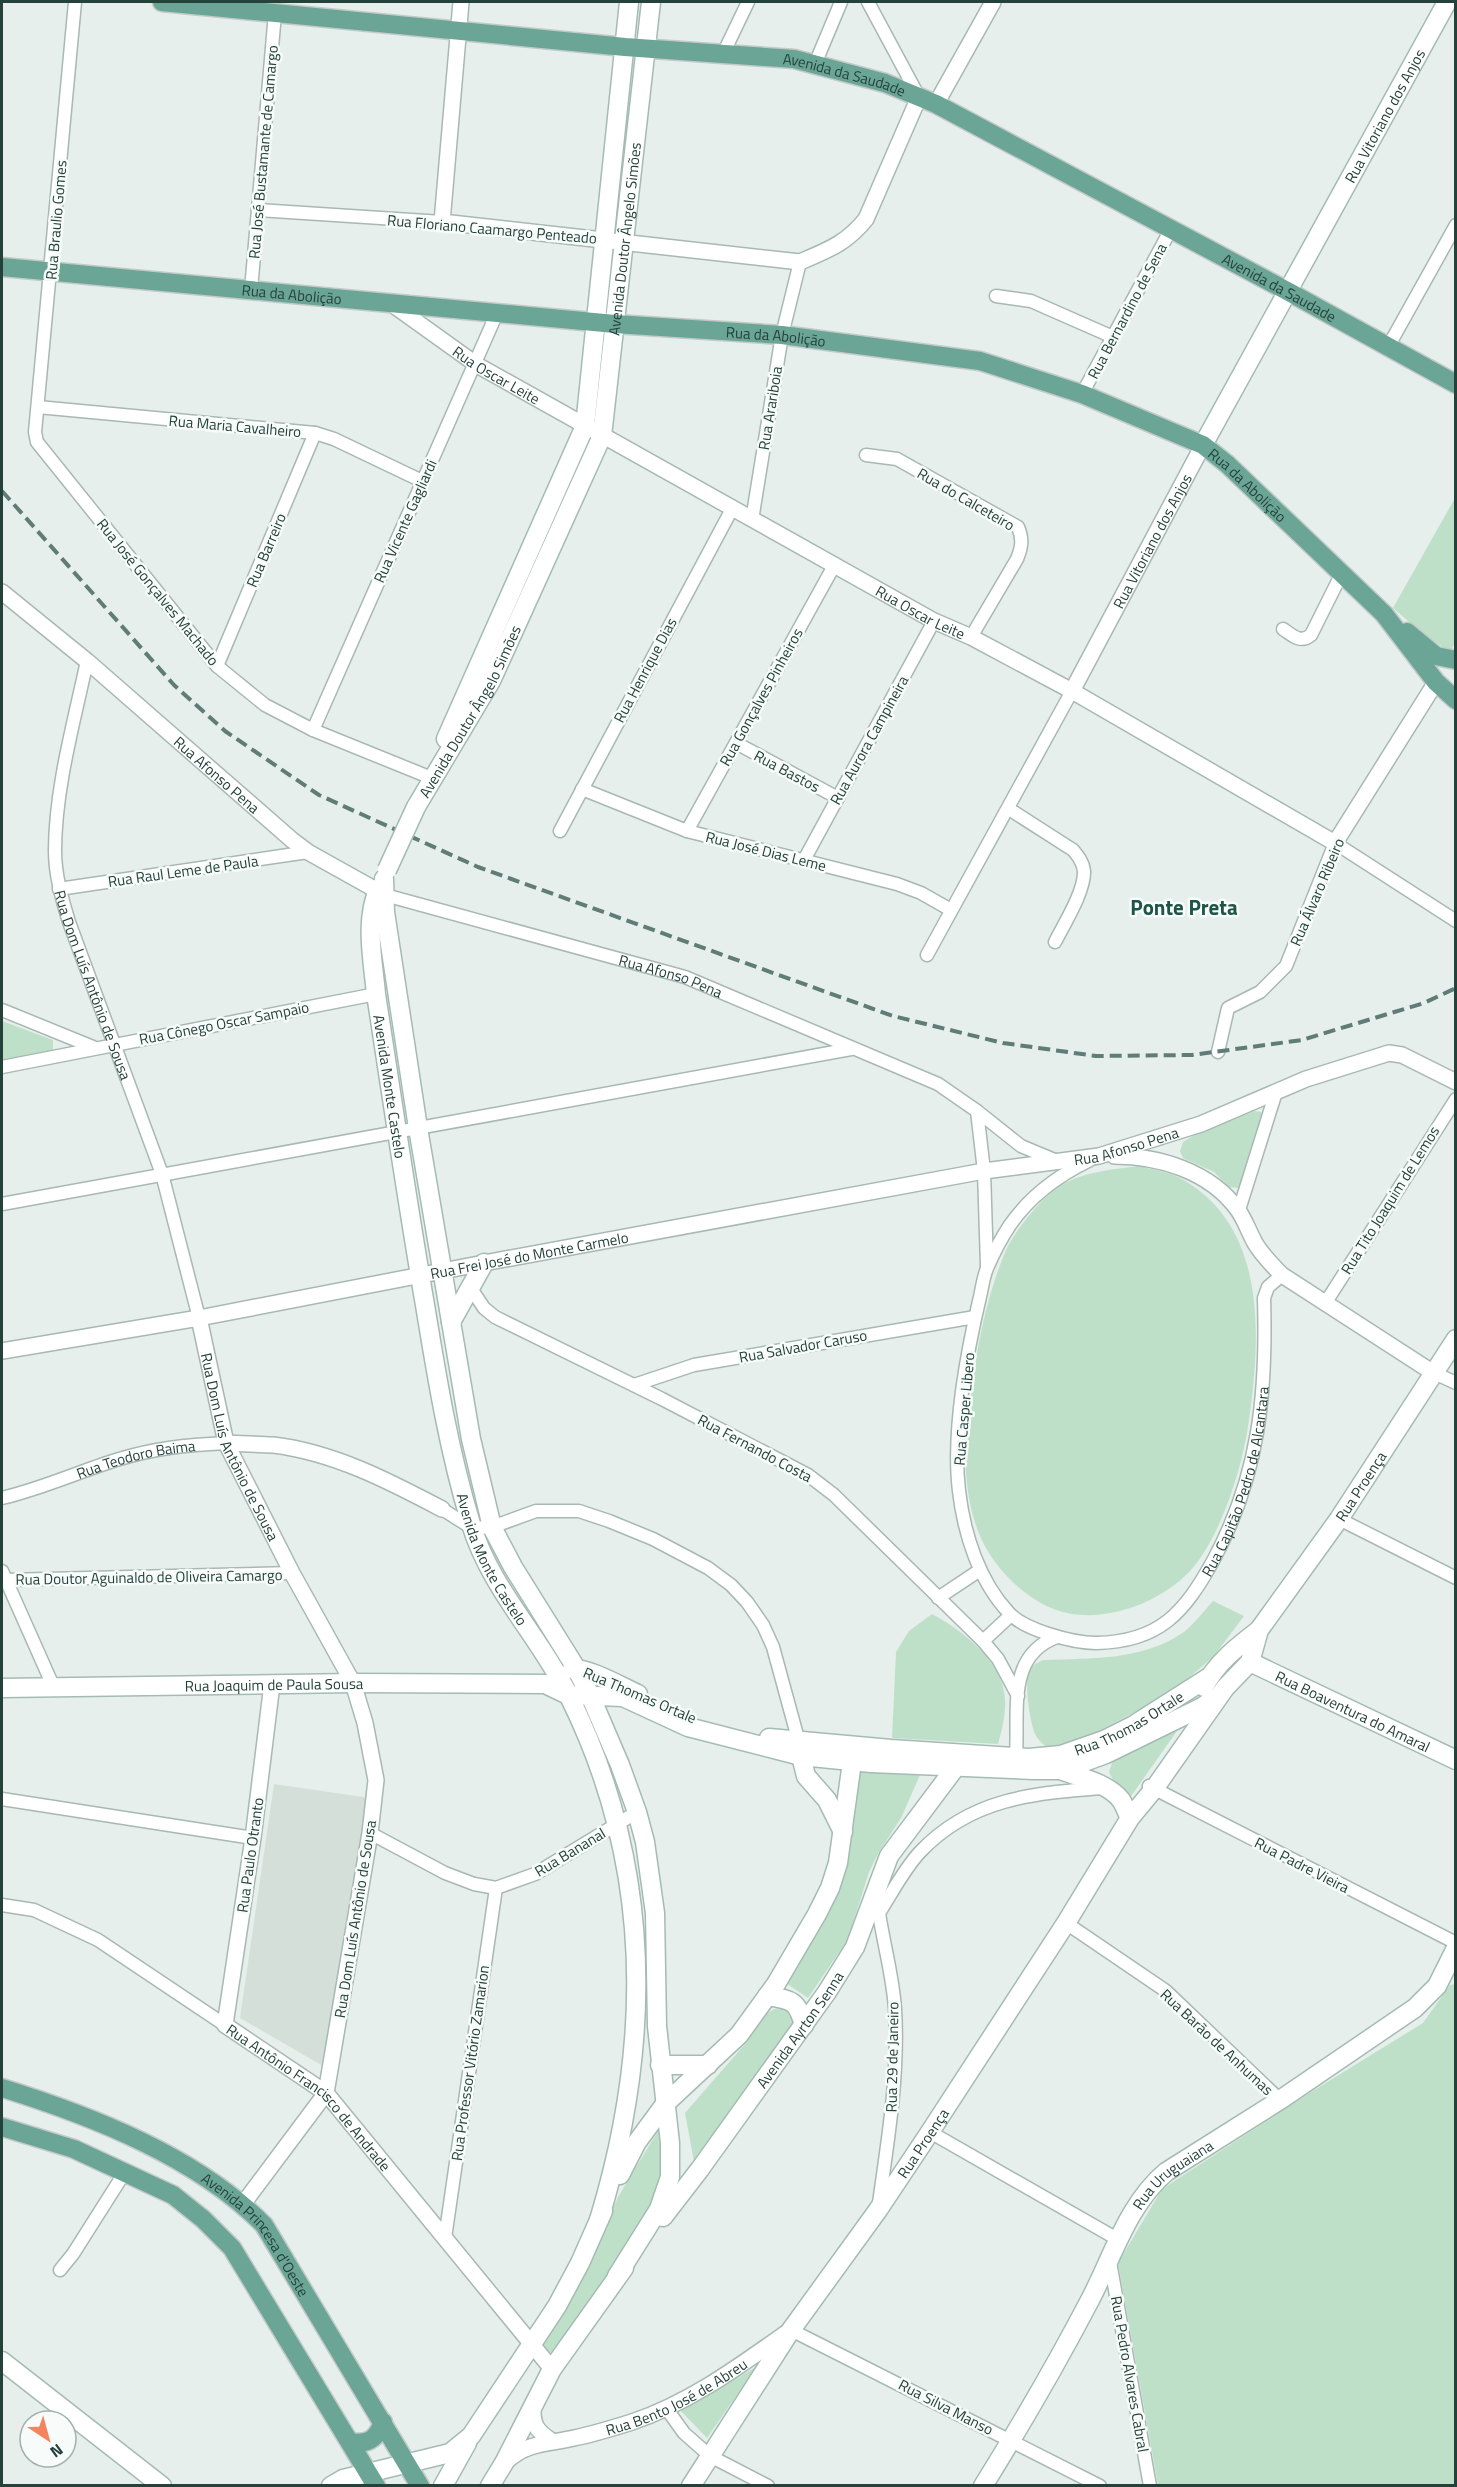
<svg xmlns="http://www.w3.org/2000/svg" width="1457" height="2487" font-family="'Titillium Web',sans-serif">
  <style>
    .built { fill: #d4dfda }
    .green { fill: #bfe0c8 }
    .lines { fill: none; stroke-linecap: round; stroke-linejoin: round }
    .minor-casing { stroke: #a8b8b2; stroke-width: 15 }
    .tertiary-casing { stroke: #a8b8b2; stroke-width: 18 }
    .secondary-casing { stroke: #a4bbb3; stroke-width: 21 }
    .primary-casing { stroke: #c2cac8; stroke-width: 21 }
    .minor { stroke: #fff; stroke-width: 12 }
    .tertiary { stroke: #fff; stroke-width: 15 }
    .secondary { stroke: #fff; stroke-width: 18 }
    .primary { stroke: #6aa596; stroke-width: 18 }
    .rail { stroke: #5f7d75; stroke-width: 4; stroke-dasharray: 12 6; stroke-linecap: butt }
    .secondary-bridge-casing { stroke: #a4bbb3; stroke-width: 21; stroke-linecap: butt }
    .secondary-bridge { stroke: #fff; stroke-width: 18 }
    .labels { text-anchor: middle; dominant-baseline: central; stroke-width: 5; stroke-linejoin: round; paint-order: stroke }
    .street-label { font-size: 15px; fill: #24423a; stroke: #f7fbf9 }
    .district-label { font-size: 21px; font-weight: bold; fill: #1f5548; stroke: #f7fbf9 }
  </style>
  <rect width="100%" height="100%" fill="#e6efeb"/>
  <path class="built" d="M 274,1784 L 370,1798 L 323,2066 L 240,2018 Z"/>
  <g class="green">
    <path d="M 1455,498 L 1456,641 L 1450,652 L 1422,633 L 1393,608 Z"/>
    <path d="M 2,1021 L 53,1040 L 53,1050 L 2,1060 Z"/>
    <path d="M 1254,1111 L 1261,1112 L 1264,1118 L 1245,1183 L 1238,1188 L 1229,1187 L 1214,1172 L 1183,1158 L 1180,1151 L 1183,1142 L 1193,1136 Z"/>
    <path d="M 1140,1166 C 1153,1170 1169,1172 1180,1178 C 1267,1225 1261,1335 1249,1420 C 1243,1464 1225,1523 1199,1560 C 1171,1600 1104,1627 1056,1610 C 1029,1600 1004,1577 989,1553 C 974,1530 968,1499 966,1473 C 965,1461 967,1449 968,1437 C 971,1375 982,1307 1006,1250 C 1015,1230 1045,1193 1065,1183 C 1088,1171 1115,1169 1140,1166 Z"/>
    <path d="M 1213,1601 L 1244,1616 L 1213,1657 L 1178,1687 L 1131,1714 L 1073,1744 L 1049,1749 C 1044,1745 1039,1741 1036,1736 C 1030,1725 1024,1682 1029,1671 C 1032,1665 1037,1663 1043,1660 C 1091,1658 1142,1661 1184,1632 C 1194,1624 1204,1611 1213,1601 Z"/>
    <path d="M 932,1614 C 962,1630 1003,1661 1005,1699 C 1006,1714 1002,1730 998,1744 L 892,1738 L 896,1652 L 909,1631 Z"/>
    <path d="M 1177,1731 L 1129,1799 L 1115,1784 L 1109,1772 L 1114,1758 L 1125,1751 Z"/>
    <path d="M 857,1771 L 920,1775 L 901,1818 L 879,1852 L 869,1872 L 848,1939 L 808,1998 L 786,1983 L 825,1914 Z"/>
    <path d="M 1455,1984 L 1455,2485 L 1158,2485 L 1118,2263 L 1162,2189 L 1311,2092 L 1423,2023 L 1450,1985 Z"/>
    <path d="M 774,2009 L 785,2009 L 791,2015 L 794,2024 L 695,2167 L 685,2113 L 745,2044 L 765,2015 Z"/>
    <path d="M 658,2131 L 662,2161 L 658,2190 L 648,2216 L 555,2351 L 549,2352 L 543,2345 L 545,2338 L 597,2245 L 618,2197 Z"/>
    <path d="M 756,2367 L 707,2438 L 680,2410 Z"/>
  </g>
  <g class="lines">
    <g class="minor-casing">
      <g id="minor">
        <path d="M 75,2 L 35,432 L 37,442 L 217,666 L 265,705 L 313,730 L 434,779"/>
        <path d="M 868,2 L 919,97"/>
        <path d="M 723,54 L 748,2"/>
        <path d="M 815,64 L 841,2"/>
        <path d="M 258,210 L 442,222"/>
        <path d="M 251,290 L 275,13"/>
        <path d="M 996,296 L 1031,301 L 1113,337"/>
        <path d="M 1388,347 L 1456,225"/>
        <path d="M 1082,394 L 1171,229"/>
        <path d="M 38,407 L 315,433 L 334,439 L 422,481"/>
        <path d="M 866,455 L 897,459 L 1018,527 C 1023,539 1022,547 1017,559 L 971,637"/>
        <path d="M 752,520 L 782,335 L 800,262"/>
        <path d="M 1283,629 C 1292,635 1300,644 1311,635 L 1341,575"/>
        <path id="s1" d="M 87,661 C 74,722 55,789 55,851 C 55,875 62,899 69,922 L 162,1174 L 199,1318"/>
        <path d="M 217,666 L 315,433"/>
        <path d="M 313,730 L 497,313"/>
        <path d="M 736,743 L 838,798"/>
        <path d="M 582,789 L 687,831 L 897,884 L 921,893 L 951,910"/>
        <path d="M 1009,809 L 1073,850 C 1078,856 1083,862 1084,871 C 1085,891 1064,924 1055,942"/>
        <path d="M 560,831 L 732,509"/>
        <path d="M 687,831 L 835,564"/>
        <path d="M 804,860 L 934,621"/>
        <path d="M 59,889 L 308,852"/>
        <path id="s2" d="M 385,895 L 685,977 L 938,1084 L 977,1111 L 1021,1146 L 1057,1161"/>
        <path d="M 927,955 L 1072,691"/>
        <path d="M 2,1010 L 93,1047"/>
        <path d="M 1218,1052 L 1228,1008 L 1260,992 L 1286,966 L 1335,843 L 1456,921"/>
        <path d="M 2,1067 L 376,994"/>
        <path d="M 977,1111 L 984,1171 L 987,1266"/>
        <path id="s3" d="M 1090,1160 C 1059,1175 1030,1196 1010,1225 C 1002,1237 994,1252 988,1266 C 983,1276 982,1290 979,1301 C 966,1357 952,1434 959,1491 C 964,1534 979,1581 1009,1613 C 1025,1630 1073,1643 1096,1643 C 1160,1642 1185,1612 1214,1559 C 1259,1475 1267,1393 1264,1298 L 1268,1287 L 1282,1275"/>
        <path d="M 2,1204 L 851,1049"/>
        <path d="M 1239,1210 L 1276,1092"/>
        <path d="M 470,1287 L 484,1308 L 495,1317 L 662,1399 L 808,1475 L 834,1495 L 983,1641 L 998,1659 L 1018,1696"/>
        <path d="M 1326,1302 L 1456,1099"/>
        <path d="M 1432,1372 L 1456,1383"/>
        <path d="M 634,1385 L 694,1365 L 975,1317"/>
        <path id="s4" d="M 2,1498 C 41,1489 78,1472 116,1460 C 155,1448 186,1445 226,1443"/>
        <path d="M 442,1509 L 472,1528 L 492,1527 L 536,1511 L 579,1511 L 609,1521 L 653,1539 L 708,1568 L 731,1585 L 747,1602 L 763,1625 L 773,1647 L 800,1746"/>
        <path d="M 1339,1519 L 1456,1578"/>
        <path d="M 2,1571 L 54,1688"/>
        <path d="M 5,1580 L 292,1573"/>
        <path d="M 938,1598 L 980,1570"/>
        <path d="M 983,1641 L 1011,1615"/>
        <path d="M 1009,1762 L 1016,1756 C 1019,1712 1006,1655 1057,1637"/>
        <path d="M 1149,1786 L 1456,1943"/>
        <path d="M 2,1799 L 253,1838"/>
        <path d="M 370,1833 L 445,1873 L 474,1884 L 496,1888 L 535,1874 L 637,1812"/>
        <path d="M 2,1905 L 34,1910 L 98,1940 L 225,2025"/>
        <path d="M 871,1908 L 879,1913 C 884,1946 893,1977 895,2009 C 899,2075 888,2139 879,2203"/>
        <path d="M 879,1913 C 892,1893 904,1869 920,1852 C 971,1798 1034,1793 1103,1788"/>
        <path d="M 1066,1923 L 1166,1991 L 1280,2100"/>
        <path d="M 930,2132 L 1119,2240"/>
        <path d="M 445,2238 L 496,1888"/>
        <path d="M 1110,2262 L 1150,2486"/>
        <path d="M 60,2270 L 73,2254 L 125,2172"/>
        <path d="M 791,2330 L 1100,2486"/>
        <path d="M 666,2408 L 684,2433 L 710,2456 L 768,2486"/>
      </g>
    </g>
    <g class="tertiary-casing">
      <g id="tertiary">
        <path d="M 461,2 L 442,222 L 800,262 C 828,250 847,243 866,219 L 919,97"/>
        <path d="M 936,104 L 993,2"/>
        <path id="s5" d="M 389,302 L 477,365 L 934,621 L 971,637 L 1072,691 L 1335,843 L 1436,682"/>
        <path id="s6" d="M 2,592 L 87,661 L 292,840 L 308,852 L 385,895"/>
        <path id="s7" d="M 1072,691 L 1203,445"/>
        <path d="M 1114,1156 C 1159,1156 1210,1171 1238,1210 C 1245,1220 1249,1232 1255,1243 C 1262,1255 1272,1265 1282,1275 L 1432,1372"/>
        <path id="s8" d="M 199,1318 L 226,1443 L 292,1573 L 353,1683 L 365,1723 L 376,1780 L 370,1833 L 326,2093 L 243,2204"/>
        <path id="s9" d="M 2,1351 L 199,1318 L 484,1263 L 984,1171 L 1099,1156 L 1201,1124 L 1306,1079 L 1389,1053 L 1402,1055 L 1456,1082"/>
        <path d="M 226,1443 C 241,1444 257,1444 273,1445 C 333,1452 389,1481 442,1509"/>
        <path id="s10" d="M 272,1684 L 253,1838 L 225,2025 L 326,2093 L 552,2369"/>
        <path d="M 533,2405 C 532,2424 536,2431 552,2441"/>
        <path id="s11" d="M 507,2461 C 527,2442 549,2444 574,2438 C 594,2434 613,2428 632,2422 C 689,2403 738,2367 786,2333"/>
      </g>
    </g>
    <g class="secondary-casing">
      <g id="secondary">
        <path id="s12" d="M 1203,445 L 1447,2"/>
        <path d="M 446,739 L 585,426 L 629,2"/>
        <path id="s13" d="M 416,807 L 491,681 L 602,436 L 651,2"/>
        <path d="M 384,879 L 385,912 L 418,1128 L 471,1439 L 492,1527 L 513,1567 L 576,1668 L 590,1695 L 620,1765 L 637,1812 L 645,1842 L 655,1913 L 657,2026 L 670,2143 L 670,2177 L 659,2209 L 617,2276"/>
        <path id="s14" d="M 379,888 C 364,920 373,960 376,994 C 392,1098 407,1201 425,1305 C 437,1378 449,1452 471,1524 C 490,1588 540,1637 569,1696 C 653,1865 653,2042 599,2220"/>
        <path d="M 451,1322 L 484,1263"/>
        <path id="s15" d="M 1250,1662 L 1456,1760"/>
        <path d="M 572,1669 C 587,1667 622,1687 638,1694"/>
        <path d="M 1204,1687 C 1216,1663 1238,1646 1259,1630"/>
        <path id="s16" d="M 2,1688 L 353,1683 L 545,1684 L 568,1695 L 623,1697 L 688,1727 L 801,1756 L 871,1763 L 1034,1770 L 1060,1770 L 1076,1765 L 1106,1754 L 1202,1707 L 1212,1700"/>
        <path id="s17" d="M 769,1738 L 891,1749 L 1029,1758 L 1061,1755 L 1104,1740 L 1132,1726 L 1209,1677"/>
        <path d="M 801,1756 L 806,1776 L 827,1800 L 843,1832"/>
        <path d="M 1060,1770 C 1079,1777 1108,1783 1121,1800 C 1125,1806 1127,1813 1130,1818"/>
        <path d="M 767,1996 C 792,2000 797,2000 804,2025"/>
        <path d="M 660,2065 L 708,2065"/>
        <path d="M 620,2175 L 637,2142 L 665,2104 L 739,2035 L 776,1984 L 817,1914 L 830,1888 L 838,1863 L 852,1762"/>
        <path id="s18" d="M 663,2217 L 700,2169 L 827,1992 L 855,1947 L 889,1856 L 955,1768"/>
        <path d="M 2,2361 L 162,2486"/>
        <path d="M 331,2486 L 343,2479 L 450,2453 L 471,2436 L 557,2306 L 580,2263 L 603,2211"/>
        <path d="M 443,2486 L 467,2443"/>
        <path d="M 490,2486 L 504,2463 L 552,2369 L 624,2268"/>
        <path id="s19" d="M 691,2486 L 791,2330 L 878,2210 L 930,2132 L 1066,1923 L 1130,1818 L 1154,1789 L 1225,1688 L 1250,1662 L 1259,1630 L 1339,1519 L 1456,1339"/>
        <path id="s20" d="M 983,2486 C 1021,2425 1057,2363 1090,2300 C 1113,2256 1128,2204 1166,2172 L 1280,2100 L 1415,2008 L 1437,1986 L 1456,1948"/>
      </g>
    </g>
    <g class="primary-casing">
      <g id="primary">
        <path id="s21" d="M 162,2 L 625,47 L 794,59 L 885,83 L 936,104 L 981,128 L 1289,292 L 1456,384"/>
        <path id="s22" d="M 2,267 L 615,324 L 782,335 L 980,361 L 1082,394 L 1203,445 L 1227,464 L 1384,614 L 1436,682 L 1456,700"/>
        <path d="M 1407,632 L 1436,656 L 1456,660"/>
        <path id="s23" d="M 2,2088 C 92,2116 197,2157 264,2225 L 420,2486"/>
        <path d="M 2,2127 L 74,2149 L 173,2195 L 203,2219 L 232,2248 L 376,2486"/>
        <path d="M 351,2442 C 368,2445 377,2439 383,2422"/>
      </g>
    </g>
    <use href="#minor" class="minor"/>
    <use href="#tertiary" class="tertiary"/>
    <use href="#secondary" class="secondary"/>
    <use href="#primary" class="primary"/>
    <path class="rail" d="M 2,491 L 174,685 L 225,731 L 319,795 L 478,867 L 893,1016 L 1003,1043 L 1096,1056 L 1192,1055 L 1302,1040 L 1424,1003 L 1456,988"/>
    <g class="secondary-bridge-casing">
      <path id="secondary-bridge" d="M 387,870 L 416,807"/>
    </g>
    <use href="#secondary-bridge" class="secondary-bridge"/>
  </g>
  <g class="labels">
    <g class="street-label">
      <text stroke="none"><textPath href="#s21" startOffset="687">Avenida da Saudade</textPath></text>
      <text stroke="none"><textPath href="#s12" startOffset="376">Rua Vitoriano dos Anjos</textPath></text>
      <text transform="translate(263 152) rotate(-85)">Rua José Bustamante de Camargo</text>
      <text transform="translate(56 220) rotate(-85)">Rua Braulio Gomes</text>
      <text transform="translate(492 229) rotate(5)">Rua Floriano Caamargo Penteado</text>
      <text stroke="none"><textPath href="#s13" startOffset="614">Avenida Doutor Ângelo Simões</textPath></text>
      <text stroke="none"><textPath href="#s21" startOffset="1173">Avenida da Saudade</textPath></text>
      <text stroke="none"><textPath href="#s22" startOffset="291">Rua da Abolição</textPath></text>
      <text transform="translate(1127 311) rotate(-62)">Rua Bernardino de Sena</text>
      <text stroke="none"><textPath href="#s22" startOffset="777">Rua da Abolição</textPath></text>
      <text stroke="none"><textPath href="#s5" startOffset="130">Rua Oscar Leite</textPath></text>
      <text transform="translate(770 408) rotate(-81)">Rua Arariboia</text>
      <text transform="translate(235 426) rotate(5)">Rua Maria Cavalheiro</text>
      <text stroke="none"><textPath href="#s22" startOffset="1281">Rua da Abolição</textPath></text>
      <text transform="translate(966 499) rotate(30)">Rua do Calceteiro</text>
      <text transform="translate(405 521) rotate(-66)">Rua Vicente Gagliardi</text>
      <text stroke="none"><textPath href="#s7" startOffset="170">Rua Vitoriano dos Anjos</textPath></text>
      <text transform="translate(266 550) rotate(-67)">Rua Barreiro</text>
      <text transform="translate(158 592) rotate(51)">Rua José Gonçalves Machado</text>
      <text stroke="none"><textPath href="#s5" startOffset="616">Rua Oscar Leite</textPath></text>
      <text transform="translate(645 670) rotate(-62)">Rua Henrique Dias</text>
      <text transform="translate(761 697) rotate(-61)">Rua Gonçalves Pinheiros</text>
      <text stroke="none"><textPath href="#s13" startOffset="110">Avenida Doutor Ângelo Simões</textPath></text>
      <text transform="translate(869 740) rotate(-61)">Rua Aurora Campineira</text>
      <text transform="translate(787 771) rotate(28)">Rua Bastos</text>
      <text stroke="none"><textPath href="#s6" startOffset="282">Rua Afonso Pena</textPath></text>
      <text transform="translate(766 851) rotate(14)">Rua José Dias Leme</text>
      <text transform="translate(183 871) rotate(-8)">Rua Raul Leme de Paula</text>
      <text transform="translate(1317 892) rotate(-67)">Rua Álvaro Ribeiro</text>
      <text stroke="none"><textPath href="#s2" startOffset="297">Rua Afonso Pena</textPath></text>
      <text stroke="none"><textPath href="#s1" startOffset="333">Rua Dom Luís Antônio de Sousa</textPath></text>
      <text transform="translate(224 1023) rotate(-11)">Rua Cônego Oscar Sampaio</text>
      <text stroke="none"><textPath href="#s14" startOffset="201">Avenida Monte Castelo</textPath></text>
      <text stroke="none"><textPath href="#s9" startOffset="1143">Rua Afonso Pena</textPath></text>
      <text transform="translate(1390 1200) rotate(-58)">Rua Tito Joaquim de Lemos</text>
      <text stroke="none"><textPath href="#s9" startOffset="536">Rua Frei José do Monte Carmelo</textPath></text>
      <text transform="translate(803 1346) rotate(-10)">Rua Salvador Caruso</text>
      <text transform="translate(964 1409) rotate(-85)">Rua Casper Libero</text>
      <text stroke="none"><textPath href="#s8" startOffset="136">Rua Dom Luís Antônio de Sousa</textPath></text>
      <text transform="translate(755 1448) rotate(28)">Rua Fernando Costa</text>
      <text stroke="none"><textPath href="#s4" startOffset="140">Rua Teodoro Baima</textPath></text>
      <text stroke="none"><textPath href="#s3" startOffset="842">Rua Capitão Pedro de Alcantara</textPath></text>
      <text stroke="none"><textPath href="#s19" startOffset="1206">Rua Proença</textPath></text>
      <text stroke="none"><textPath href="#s14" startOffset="687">Avenida Monte Castelo</textPath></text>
      <text transform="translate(149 1577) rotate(-1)">Rua Doutor Aguinaldo de Oliveira Camargo</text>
      <text stroke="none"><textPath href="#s16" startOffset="272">Rua Joaquim de Paula Sousa</textPath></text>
      <text transform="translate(640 1695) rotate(23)">Rua Thomas Ortale</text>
      <text stroke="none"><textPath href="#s15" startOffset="114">Rua Boaventura do Amaral</textPath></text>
      <text stroke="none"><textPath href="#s17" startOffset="368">Rua Thomas Ortale</textPath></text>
      <text transform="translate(570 1852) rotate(-31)">Rua Bananal</text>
      <text transform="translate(250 1855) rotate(-82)">Rua Paulo Otranto</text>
      <text transform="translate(1302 1865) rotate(27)">Rua Padre Vieira</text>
      <text transform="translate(355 1919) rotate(-81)">Rua Dom Luís Antônio de Sousa</text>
      <text stroke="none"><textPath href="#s18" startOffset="232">Avenida Ayrton Senna</textPath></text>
      <text transform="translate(1217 2042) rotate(43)">Rua Barão de Anhumas</text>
      <text transform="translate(892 2057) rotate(-89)">Rua 29 de Janeiro</text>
      <text transform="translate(470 2063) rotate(-82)">Rua Professor Vitório Zamarion</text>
      <text stroke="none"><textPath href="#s10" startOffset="456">Rua Antônio Francisco de Andrade</textPath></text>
      <text stroke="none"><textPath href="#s19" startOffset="414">Rua Proença</textPath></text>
      <text stroke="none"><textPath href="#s20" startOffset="368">Rua Uruguaiana</textPath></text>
      <text stroke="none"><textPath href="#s23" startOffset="300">Avenida Princesa d'Oeste</textPath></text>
      <text transform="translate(1130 2374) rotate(80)">Rua Pedro Alvares Cabral</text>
      <text stroke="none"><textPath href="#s11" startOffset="183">Rua Bento José de Abreu</textPath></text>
      <text transform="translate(946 2407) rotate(27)">Rua Silva Manso</text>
    </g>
    <g class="district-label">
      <text x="1184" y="907">Ponte Preta</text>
    </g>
  </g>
  <rect width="1457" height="2487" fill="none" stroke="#24423a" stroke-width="6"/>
  <g transform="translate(48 2439) rotate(144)"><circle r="28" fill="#f7fbf9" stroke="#a3b1ad" stroke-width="1.5"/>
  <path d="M0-4.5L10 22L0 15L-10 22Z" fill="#f4845f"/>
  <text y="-9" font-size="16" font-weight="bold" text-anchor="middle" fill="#24423a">N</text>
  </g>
</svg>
